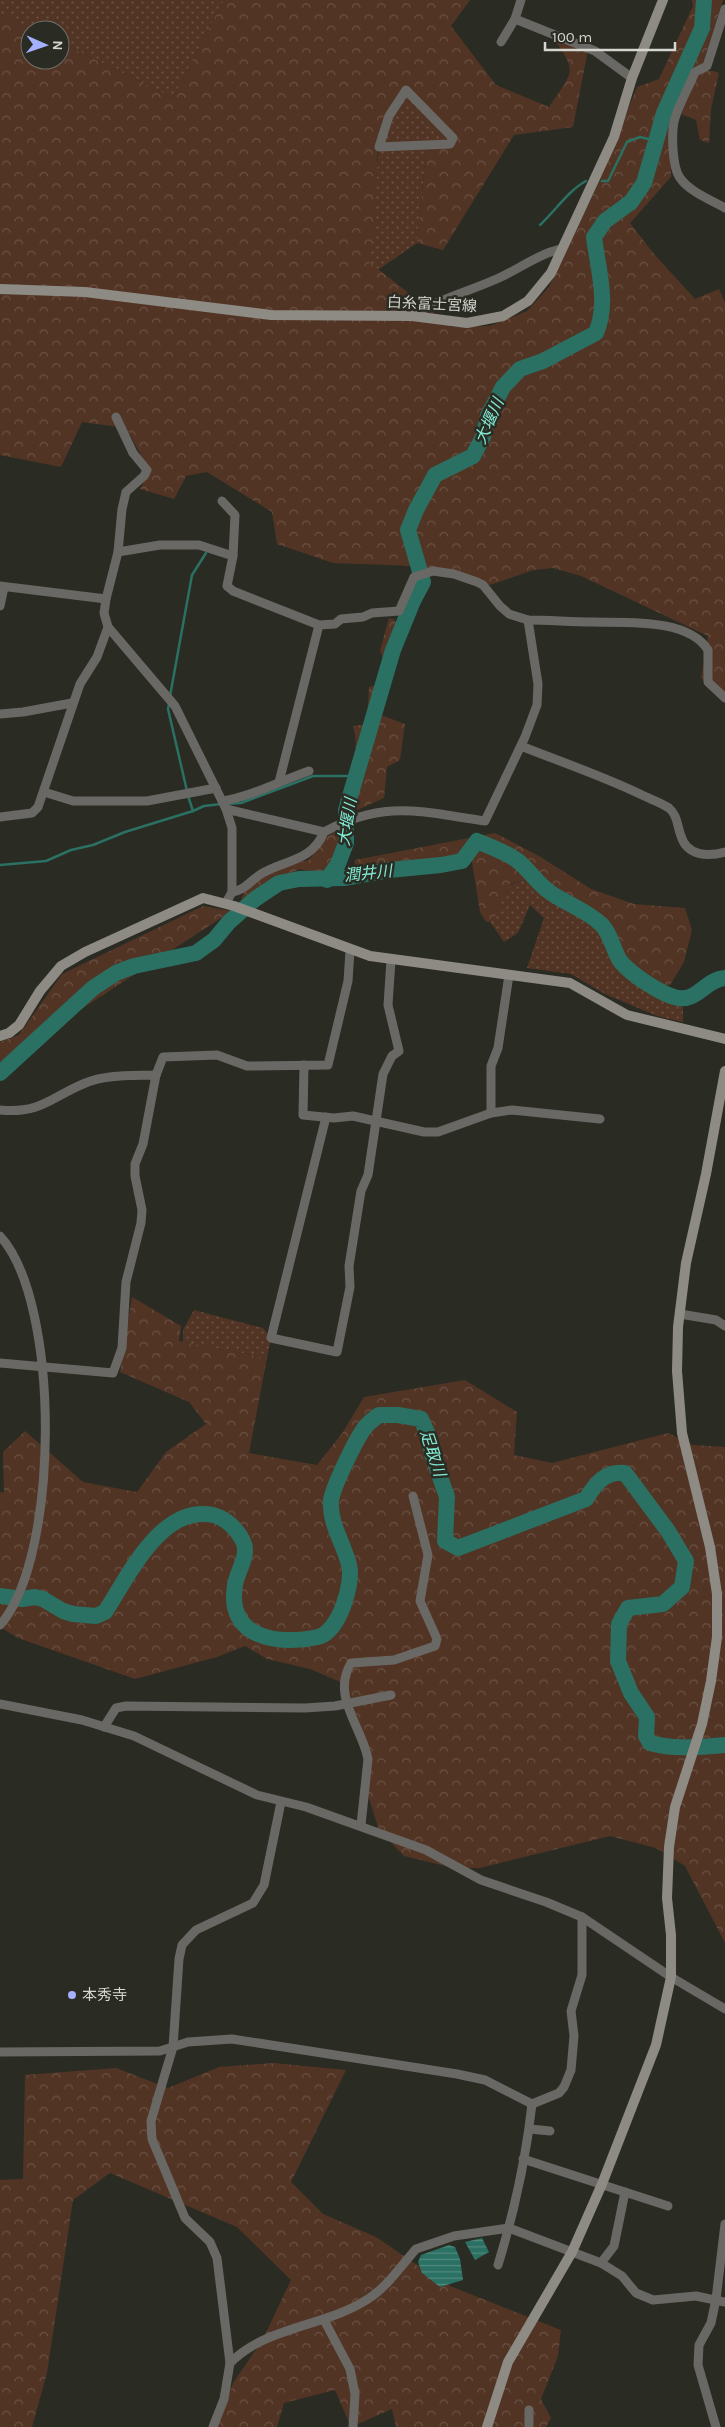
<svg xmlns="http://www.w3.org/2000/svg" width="725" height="2427" font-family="Karla,'Noto Sans JP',sans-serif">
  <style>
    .grass { fill: url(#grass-dots) }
    .forest { fill: url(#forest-crowns) }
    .water { fill: url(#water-rules) }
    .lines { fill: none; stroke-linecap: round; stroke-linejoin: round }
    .stream { stroke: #2a7063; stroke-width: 2.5 }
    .river { stroke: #2a7063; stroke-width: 16 }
    .street { stroke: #6a6864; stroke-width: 9 }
    .secondary { stroke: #8e8b85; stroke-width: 10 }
    .poi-dot { fill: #a5b1fc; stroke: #2a2b23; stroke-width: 2 }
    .labels { text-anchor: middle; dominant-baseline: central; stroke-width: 5; stroke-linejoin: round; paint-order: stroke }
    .street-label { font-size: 15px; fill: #d5d6d0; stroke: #2a2b23 }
    .poi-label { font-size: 15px; fill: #d5d6d0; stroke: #2a2b23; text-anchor: start }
    .water-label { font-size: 16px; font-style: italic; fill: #81ead4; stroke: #2a2b23 }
  </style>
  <defs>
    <pattern id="grass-dots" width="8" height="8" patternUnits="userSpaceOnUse" patternTransform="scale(1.25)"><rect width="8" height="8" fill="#523424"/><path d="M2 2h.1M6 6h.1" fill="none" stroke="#6a5143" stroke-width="1.8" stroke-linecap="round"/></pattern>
    <pattern id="forest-crowns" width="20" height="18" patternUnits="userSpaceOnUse" patternTransform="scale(1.25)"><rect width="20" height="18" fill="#523424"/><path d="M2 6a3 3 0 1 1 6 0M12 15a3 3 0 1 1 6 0" fill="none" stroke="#6a5143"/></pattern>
    <pattern id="water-rules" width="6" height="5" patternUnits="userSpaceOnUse" patternTransform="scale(1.25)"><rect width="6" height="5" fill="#2a7063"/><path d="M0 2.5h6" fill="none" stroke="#528a7f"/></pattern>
  </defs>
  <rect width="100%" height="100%" fill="#2a2b23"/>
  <g class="grass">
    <path d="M 0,0 L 224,0 L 173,98 L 60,42 L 60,30 L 35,30 L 0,13 Z"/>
    <path d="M 406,85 L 456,139 L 426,152 L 417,243 L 378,270 L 369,263 L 379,147 Z"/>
    <path d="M 522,880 L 589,915 L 652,986 L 683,1004 L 683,1022 L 657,1016 L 605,994 L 571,974 L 527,968 L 544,918 L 530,905 L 518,933 L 504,942 L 490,922 L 505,887 Z"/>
    <path d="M 194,1310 L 263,1328 L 271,1338 L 267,1358 L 183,1342 L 183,1330 Z"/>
  </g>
  <g class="forest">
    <path d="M 224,0 L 470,0 L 451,26 L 496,85 L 549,107 C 576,67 577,73 550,33 L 588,50 L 573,127 L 514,135 L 443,250 L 417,243 L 426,152 L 456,139 L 407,86 L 378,142 L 375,226 L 369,262 L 452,327 L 490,326 L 527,311 L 549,287 L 592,197 L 637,87 L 659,79 L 693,6 L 692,0 L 723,0 L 703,63 L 687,72 L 671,115 L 671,177 L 630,223 L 654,254 L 695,299 L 719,289 L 725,303 L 725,693 L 701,678 L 708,636 L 581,576 L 553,568 L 534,570 L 490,585 L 422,569 L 414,546 L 414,566 L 333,563 L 277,544 L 272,512 L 207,472 L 186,476 L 174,499 L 140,489 L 150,471 L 126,428 L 82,422 L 61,467 L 0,455 L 0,13 L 35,30 L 30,30 L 30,60 L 60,60 L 60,42 L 173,98 Z"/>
    <path d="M 701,71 L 713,71 L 719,73 L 711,109 L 709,143 L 700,140 L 696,120 L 681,114 L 690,90 Z"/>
    <path d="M 389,618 L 395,620 L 400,640 L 381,715 L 405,724 L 400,760 L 387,767 L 384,798 L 357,810 L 350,802 L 340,800 C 350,773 361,754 353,726 L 367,724 L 369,687 L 376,685 L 383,658 L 380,650 Z"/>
    <path d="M 346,824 L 354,828 C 354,846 348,861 336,874 L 319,874 L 299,869 L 240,905 C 245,873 281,866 309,860 L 324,839 Z"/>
    <path d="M 495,833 L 539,856 L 591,889 L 634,904 L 685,908 L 692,930 L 684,962 L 670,985 L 657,989 L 621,970 C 618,961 615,951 611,944 C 601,925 542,889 522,880 L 510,884 L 493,921 L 486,922 L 480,912 L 472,862 L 418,872 L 353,877 L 355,860 Z"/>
    <path d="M 203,906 L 232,911 L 0,1062 L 0,1042 L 19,1035 L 62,974 Z"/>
    <path d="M 132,1297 L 181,1326 L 179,1341 L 267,1358 L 249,1453 L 317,1465 L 343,1432 L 364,1397 L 465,1380 L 517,1412 L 514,1455 L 552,1463 L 668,1433 L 693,1445 L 725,1447 L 725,1943 L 685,1866 L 656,1848 L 610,1836 L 480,1868 L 454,1868 L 404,1856 L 379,1830 L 365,1786 L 361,1729 L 345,1684 L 310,1669 L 267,1659 L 245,1646 L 217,1657 L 135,1679 L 18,1638 L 0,1627 L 0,1492 L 4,1493 L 3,1452 L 25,1431 L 83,1482 L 137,1492 L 166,1452 L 206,1424 L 189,1402 L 120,1372 Z"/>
    <path d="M 274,2063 L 346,2070 L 291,2182 L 323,2214 L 376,2237 L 445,2284 L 561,2330 L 558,2356 L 541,2399 L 551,2418 L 546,2427 L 396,2427 L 392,2409 L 351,2427 L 335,2390 L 284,2403 L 277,2427 L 217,2427 L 233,2383 L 263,2339 L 291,2280 L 237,2227 L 110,2173 L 73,2200 L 47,2373 L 32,2427 L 0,2427 L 0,2180 L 23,2179 L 25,2075 L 116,2068 L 168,2088 L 219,2067 Z"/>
  </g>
  <g class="water">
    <path d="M 482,2238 L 489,2252 L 475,2260 L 465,2242 Z"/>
    <path d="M 449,2245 L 455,2247 L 460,2259 L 463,2280 L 440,2287 L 422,2273 L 418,2262 L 421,2255 Z"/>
  </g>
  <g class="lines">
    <g class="stream">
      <path d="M 602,181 L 608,181 L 627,142 L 640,137 L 657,141"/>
      <path d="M 540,225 C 555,211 569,190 586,181"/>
      <path d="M 170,696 L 192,575 L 206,553"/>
      <path d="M 169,704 L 168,709 L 187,791"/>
      <path d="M 188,796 L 193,811"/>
      <path d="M 226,804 L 241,803 L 313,776 L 356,776"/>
      <path d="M 0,865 L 46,861 L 71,850 L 93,845 L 125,832 L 193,811 L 204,806 L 221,804"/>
    </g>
    <g class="river">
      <path d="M 327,880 L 338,864 L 346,843 L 346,810 L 393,650 L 413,601 L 423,582 L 408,530 L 416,510 L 435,475 L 473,456 L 483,437 L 488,416 L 503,387 L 520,369 L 543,361 L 596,333 C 609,302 598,270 594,237 L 605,221 L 631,202 L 644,183 L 664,113 L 702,28 L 704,0"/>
      <path d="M 0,1073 L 93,988 L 116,973 L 134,966 L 196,953 L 214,940 L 229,922 L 255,899 L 279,883 L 299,879 L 344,878 L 389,870 L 441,865 L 462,861 L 477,841 C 491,847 506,852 518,861 C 530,871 538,884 551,893 C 567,904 588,911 602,925 C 612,936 613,951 621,962 C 632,975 662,995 678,998 C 698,1001 706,979 725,978"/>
      <path d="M 0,1596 L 22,1599 L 35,1597 L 43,1599 L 63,1611 L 73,1614 L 96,1616 L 105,1612 C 128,1577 161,1504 213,1515 C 226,1518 237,1529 243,1541 C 250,1555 237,1571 235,1585 C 226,1639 278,1645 318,1637 C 339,1632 354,1583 349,1565 C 344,1544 329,1523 331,1500 C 333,1487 358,1434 367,1425 C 371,1421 375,1418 379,1415 L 398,1415 L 421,1419 L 429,1437 L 432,1454 L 447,1497 L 445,1541 L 458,1548 L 586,1499 C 596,1483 605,1471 625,1473 L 668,1531 L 686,1561 L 682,1587 L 663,1604 L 628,1608 L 619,1624 L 618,1661 L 631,1693 L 647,1717 L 646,1736 L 650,1743 C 676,1750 699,1747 725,1745"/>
    </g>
    <g class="street">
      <path d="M 725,9 L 707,66 L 695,72 C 689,87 680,102 675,118 C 671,131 672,167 680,178 C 690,192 711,200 725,208"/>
      <path d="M 515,19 L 595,51 L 632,78"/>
      <path d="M 501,42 L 515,19 L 521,0"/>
      <path d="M 406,90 L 453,138 L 450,144 L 379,147 L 389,116 Z"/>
      <path d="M 412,316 C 440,298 471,291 501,277 C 522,267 539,254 561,249"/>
      <path d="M 116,417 L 133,453 L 147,470 L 144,476 L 126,492 L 122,509 L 118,552 L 106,599 L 104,613 L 108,627 L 175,706 L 226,809 L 232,828 L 232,892 L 226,903"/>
      <path d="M 222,501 L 235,515 L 233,556 L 227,586 L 233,591 L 319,625 L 335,624 L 341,619 L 363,617 L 372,613 L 399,611 L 414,577 L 433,571 L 454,574 L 477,582 L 483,585 L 500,606 L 509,614 L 528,620 C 549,620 571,622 593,622 C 627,623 688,618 708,650 L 708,682 L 725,698"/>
      <path d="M 118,552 L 160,545 L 199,545 L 233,556"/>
      <path d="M 0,586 L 106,599"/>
      <path d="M 0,606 L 4,587"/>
      <path d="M 0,714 L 23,712 L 72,703"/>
      <path d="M 521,746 C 561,762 603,776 642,795 C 650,799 662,803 669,808 C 678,816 677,826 681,836 C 687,856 708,857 725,852"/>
      <path d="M 279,782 L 319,625"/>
      <path d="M 44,792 L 73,801 L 147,801 L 216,788"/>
      <path d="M 223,801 C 253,796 280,781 309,771"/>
      <path d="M 226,809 L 324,832"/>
      <path d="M 0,817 L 32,813 L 38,807 L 80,684 L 97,657 L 108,627"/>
      <path d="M 232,892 C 245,890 250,881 261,874 C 283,860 312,862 324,832 C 385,799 421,812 485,821 L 525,737 L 537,705 L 538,684 L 528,620"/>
      <path d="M 304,1065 L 303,1115 L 334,1118 L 353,1116 L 424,1132 L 438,1132 L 491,1113 L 512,1110 L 600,1119"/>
      <path d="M 156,1075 L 163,1057 L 217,1055 L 247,1066 L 328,1065 L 348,981 L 350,951"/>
      <path d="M 0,1110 C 40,1114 50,1098 83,1084 C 106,1074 132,1076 156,1075 L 143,1144 L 135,1164 L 135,1176 L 142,1210 L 141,1223 L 126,1282 L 122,1348 L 113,1373 L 0,1363"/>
      <path d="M 491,1113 L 491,1066 L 498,1048 L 509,975"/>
      <path d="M 326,1117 L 271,1338 L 337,1352 L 350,1287 L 349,1266 L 361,1191 L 368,1175 L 383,1074 L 392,1056 L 399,1051 L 388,1005 L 391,960"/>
      <path d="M 0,1236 C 61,1302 60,1558 0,1625"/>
      <path d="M 680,1314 L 716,1320 L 725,1326"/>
      <path d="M 0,1704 L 82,1720 L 134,1736 L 257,1795 L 306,1807 L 426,1850 L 481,1880 L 546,1902 L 582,1917 L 671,1977 L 725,2009"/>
      <path d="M 104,1727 L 116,1708 L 126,1706 L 305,1708 L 335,1706 L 391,1695"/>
      <path d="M 361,1825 L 368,1759 C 362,1727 331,1696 351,1663 L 394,1660 L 435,1646 L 437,1639 L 420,1601 L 428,1555 L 413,1496"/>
      <path d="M 0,2052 L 160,2051 L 188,2042 L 232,2039 L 457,2074 L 485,2080 L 532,2104 L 559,2093 L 564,2087 L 571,2070 L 574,2036 L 571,2011 L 582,1975 L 582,1917"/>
      <path d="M 530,2129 L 550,2131"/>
      <path d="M 523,2159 L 668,2206"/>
      <path d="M 601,2263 L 614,2246 L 625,2192"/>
      <path d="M 498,2265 C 514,2213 526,2158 532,2104"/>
      <path d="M 324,2320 L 350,2369 L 355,2394 L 353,2427"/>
      <path d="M 230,2363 C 266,2326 325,2327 368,2299 C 387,2287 401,2266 416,2249 L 454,2236 L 509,2228 L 601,2263 L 622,2276 L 636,2293 L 653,2300 L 696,2296 L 725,2302"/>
      <path d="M 529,2410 L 529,2427"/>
      <path d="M 213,2427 L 224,2399 L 230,2363 L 217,2258 L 210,2242 L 185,2218 L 152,2139 L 151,2121 L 173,2047 L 179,1959 L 182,1945 L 196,1930 L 253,1903 L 264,1885 L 281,1802"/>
      <path d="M 716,2427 L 698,2365 L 699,2345 L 711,2323 L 716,2299 L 725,2224"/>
    </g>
    <g class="secondary">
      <path d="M 0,289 L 85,292 L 271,315 L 412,316 L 467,323 L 503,316 L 528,301 L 551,273 L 614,137 L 632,78 L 663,0"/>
      <path d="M 0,1036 L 9,1033 L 19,1025 L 40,991 L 61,966 L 85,952 L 203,898 L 234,906 L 370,956 L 570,983 L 627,1015 L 725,1039"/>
      <path d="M 487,2427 L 508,2362 L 572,2252 L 602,2184 L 656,2045 L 671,1977 L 671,1935 L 667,1898 L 669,1847 L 675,1807 L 702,1724 L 711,1681 L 717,1637 L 717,1594 L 710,1547 L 682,1433 L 677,1371 L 678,1327 L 686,1263 L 706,1174 L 725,1071"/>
    </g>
  </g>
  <circle class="poi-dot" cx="72" cy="1995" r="5"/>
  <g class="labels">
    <g class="street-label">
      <text transform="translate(432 304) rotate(3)">白糸富士宮線</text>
    </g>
    <g class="poi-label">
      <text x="82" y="1995">本秀寺</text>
    </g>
    <g class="water-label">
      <text transform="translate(489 421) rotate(-66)">大堰川</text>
      <text transform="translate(347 822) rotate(-81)">大堰川</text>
      <text transform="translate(368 873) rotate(-6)">潤井川</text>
      <text transform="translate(433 1453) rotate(72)">足取川</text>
    </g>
  </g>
  <g transform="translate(45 45) rotate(92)"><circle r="24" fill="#2a2b23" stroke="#6e6f68"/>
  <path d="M0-4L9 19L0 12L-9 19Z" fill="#a5b1fc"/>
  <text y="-8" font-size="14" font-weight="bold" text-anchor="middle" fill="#d5d6d0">N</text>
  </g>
  <path d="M545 42v8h130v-8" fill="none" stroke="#d5d6d0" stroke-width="2.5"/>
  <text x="552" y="42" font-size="15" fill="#d5d6d0" stroke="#2a2b23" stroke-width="4" paint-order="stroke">100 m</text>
</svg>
